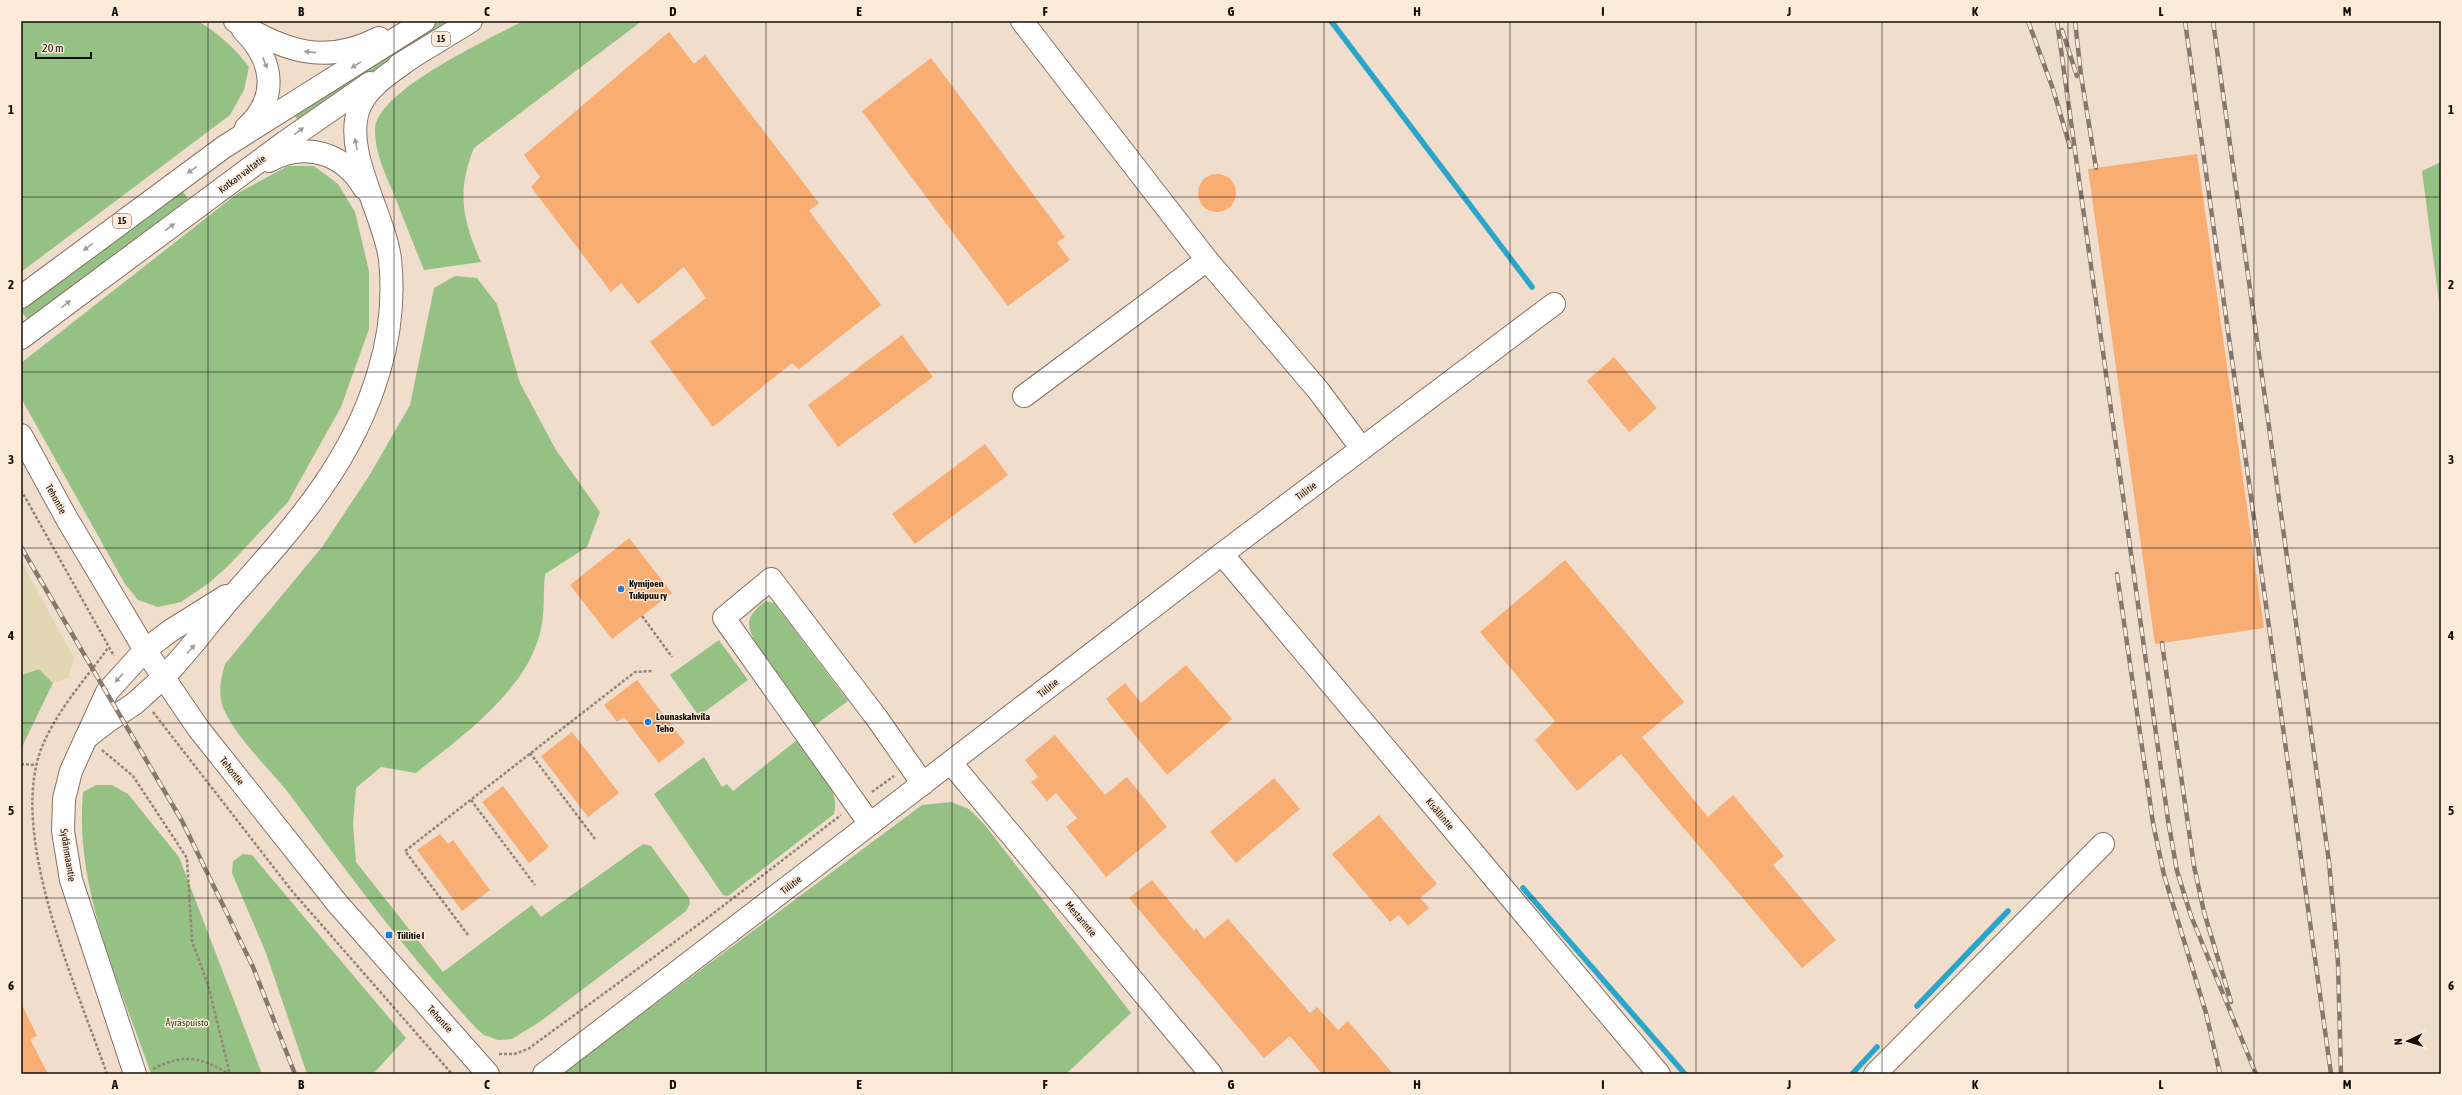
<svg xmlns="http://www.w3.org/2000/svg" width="2462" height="1095" font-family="'Asap Condensed',sans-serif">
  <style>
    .green { fill: #96c185 }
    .sand { fill: #e1d7b2 }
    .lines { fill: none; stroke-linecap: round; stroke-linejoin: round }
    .stream { stroke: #29a6ca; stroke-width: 5.5 }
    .building { fill: #f8ad73 }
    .minor-casing { stroke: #857364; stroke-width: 24 }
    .highway-casing { stroke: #857364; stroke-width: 24 }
    .path { stroke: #928478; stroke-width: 2.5; stroke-dasharray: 3 2; stroke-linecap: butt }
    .minor { stroke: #fff; stroke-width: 22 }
    .highway { stroke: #fff; stroke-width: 22 }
    .rail-casing { stroke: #85786d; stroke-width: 4.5 }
    .rail { stroke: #feead9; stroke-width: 3; stroke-dasharray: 9; stroke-linecap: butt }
    .oneway { fill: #a09e9c }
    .grid { fill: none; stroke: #120c07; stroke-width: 1; stroke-opacity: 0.55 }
    .poi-dot { fill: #147de5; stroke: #feead9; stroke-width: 1.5 }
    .labels { text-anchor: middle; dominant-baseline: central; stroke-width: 3; stroke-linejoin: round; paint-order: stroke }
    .shield { fill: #feead9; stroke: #594f46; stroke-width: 1 }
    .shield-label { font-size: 9px; font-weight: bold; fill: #120c07 }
    .street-label { font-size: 10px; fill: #120c07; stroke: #feead9 }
    .poi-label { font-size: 10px; font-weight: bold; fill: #120c07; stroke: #feead9; text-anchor: start }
    .park-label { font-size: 10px; fill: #254715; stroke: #feead9 }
    .neatline { fill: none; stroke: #120c07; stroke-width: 1.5 }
    .grid-label { font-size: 13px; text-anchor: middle; font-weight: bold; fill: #120c07 }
  </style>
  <rect width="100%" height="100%" fill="#f1ddcc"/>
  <g class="green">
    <path d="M 21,21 L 198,21 C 218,33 235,48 249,67 L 244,90 L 230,115 L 21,272 Z"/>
    <path d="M 440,21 L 457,21 L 299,121 L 293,114 Z"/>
    <path d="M 523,21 L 642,21 L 474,148 C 456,192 463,221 481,262 L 424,270 C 415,248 406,225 397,202 C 388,179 375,156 375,130 C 375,91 490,39 523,21 Z"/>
    <path d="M 2441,162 L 2441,317 L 2422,171 Z"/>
    <path d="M 288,166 L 314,166 L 338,184 L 355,212 L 369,271 L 369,329 L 341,407 L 288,502 L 228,566 L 209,583 L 181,602 L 158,607 L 138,600 L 125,584 L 21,398 L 21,363 L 238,193 Z"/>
    <path d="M 182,190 L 188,199 L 28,320 L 21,311 Z"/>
    <path d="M 455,276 L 477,278 L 497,304 L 520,383 L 556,450 L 600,512 L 587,547 L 545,574 C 543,592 545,611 541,629 C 528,690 462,736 416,773 L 381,767 L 356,788 L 353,824 L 356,862 L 443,972 L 532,905 L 541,917 L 643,844 L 651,846 L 689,898 L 690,904 L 686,911 L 541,1021 L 512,1039 L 498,1040 L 484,1035 L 476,1028 C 408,955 349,875 290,795 C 269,768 242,744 226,714 C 217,698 220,681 225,664 L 322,547 L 369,476 L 410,405 L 434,288 Z"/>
    <path d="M 766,601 L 774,603 L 848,701 L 814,726 C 800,706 747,643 749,622 C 750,613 760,605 766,601 Z"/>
    <path d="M 719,640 L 748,680 L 699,716 L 670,675 Z"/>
    <path d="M 39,669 L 53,683 L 21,749 L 21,675 Z"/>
    <path d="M 797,740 C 811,759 842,789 834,814 L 728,896 L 723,895 L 654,794 L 704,757 L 722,787 L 727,784 L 733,791 Z"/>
    <path d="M 96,785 L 112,785 L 128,794 L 179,857 L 262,1074 L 151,1074 C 120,984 74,889 83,792 Z"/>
    <path d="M 951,802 L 969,809 L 984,824 L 1131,1013 L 1066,1074 L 561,1074 L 922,805 Z"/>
    <path d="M 243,854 L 252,855 L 406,1038 L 373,1074 L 307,1074 L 266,953 L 232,873 L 233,861 Z"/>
  </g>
  <path class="sand" d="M 21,561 L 74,658 L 68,678 L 53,683 L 39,669 L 21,675 Z"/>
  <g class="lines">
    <g class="stream">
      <path d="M 1331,21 L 1532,287"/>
      <path d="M 1523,888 L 1685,1074"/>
      <path d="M 1917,1006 L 2008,911"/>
      <path d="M 1852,1074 L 1877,1047"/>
    </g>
  </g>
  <g class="building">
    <path d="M 669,32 L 694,64 L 705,55 L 819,203 L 809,211 L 881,305 L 799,369 L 792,363 L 713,427 L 650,342 L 706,298 L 684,267 L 638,304 L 621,283 L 611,292 L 531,187 L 540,177 L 524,155 Z"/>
    <path d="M 931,58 L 1065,237 L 1057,243 L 1070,260 L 1008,306 L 862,111 Z"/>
    <path d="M 2197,154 L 2264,628 L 2155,644 L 2088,169 Z"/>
    <circle cx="1217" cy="193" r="19"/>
    <path d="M 902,335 L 933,377 L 838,447 L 808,405 Z"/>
    <path d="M 1614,357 L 1657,408 L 1629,432 L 1587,381 Z"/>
    <path d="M 985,444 L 1008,475 L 915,544 L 892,514 Z"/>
    <path d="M 629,538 L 672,593 L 612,639 L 570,585 Z"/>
    <path d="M 1565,560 L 1684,702 L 1642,737 L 1708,817 L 1733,795 L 1784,856 L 1773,865 L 1836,940 L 1802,968 L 1621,754 L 1577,791 L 1535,740 L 1555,721 L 1480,632 Z"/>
    <path d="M 1186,665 L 1232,719 L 1167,775 L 1106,699 L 1125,683 L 1141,703 Z"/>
    <path d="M 637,680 L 685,743 L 659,763 L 624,717 L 617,722 L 604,705 Z"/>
    <path d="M 572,732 L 619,793 L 588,817 L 541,756 Z"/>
    <path d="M 1055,735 L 1105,795 L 1127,777 L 1167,827 L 1106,877 L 1066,827 L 1077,818 L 1056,793 L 1047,801 L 1031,782 L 1038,777 L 1025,760 Z"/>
    <path d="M 1274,778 L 1300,809 L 1236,863 L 1210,832 Z"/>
    <path d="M 503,786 L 549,847 L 529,863 L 482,802 Z"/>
    <path d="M 1379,815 L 1437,884 L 1420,898 L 1429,908 L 1408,926 L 1399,915 L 1390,922 L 1332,854 Z"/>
    <path d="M 440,834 L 448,844 L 453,840 L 490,890 L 462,911 L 417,850 Z"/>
    <path d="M 1152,880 L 1194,931 L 1196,928 L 1204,939 L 1228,919 L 1310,1013 L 1317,1007 L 1338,1030 L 1348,1021 L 1393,1074 L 1322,1074 L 1290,1036 L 1264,1058 L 1129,898 Z"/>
    <path d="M 21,1003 L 37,1036 L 30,1039 L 48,1074 L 21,1074 Z"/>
  </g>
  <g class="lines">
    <g class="minor-casing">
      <g id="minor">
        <path d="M 1022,21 L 1207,260 L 1318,390 L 1362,449"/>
        <path d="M 1024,396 L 1207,260"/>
        <path d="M 21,435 L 67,519 L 145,650 L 198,728 L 337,903 L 488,1074"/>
        <path d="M 1222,554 L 1659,1074"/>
        <path d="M 86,738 L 108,721 L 134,704 L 164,677"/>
        <path d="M 951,763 L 1211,1074"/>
        <path d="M 870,824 L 724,618 L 771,579 L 876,717 L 923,784"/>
        <path d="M 135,1074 L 71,880 L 63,831 L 64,799 L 71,771 L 107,692 L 145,650"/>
        <path d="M 544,1074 L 1222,554 L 1554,304"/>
        <path d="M 1875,1074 L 2103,844"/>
      </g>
    </g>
    <g class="highway-casing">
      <g id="highway">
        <path d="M 235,21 C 284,51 325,66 379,38"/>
        <path d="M 243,30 C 274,60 279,98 246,128"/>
        <path d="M 399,65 L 471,21"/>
        <path d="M 269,161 C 305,141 344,153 364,188"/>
        <path d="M 21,297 L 224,147 L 424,21"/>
        <path d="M 21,338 L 285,142 L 370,83"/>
        <path d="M 145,650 L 170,631 L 226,596"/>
        <path d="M 164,677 C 188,652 207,626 229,600 C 292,529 352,464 379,371 C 390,335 394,297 390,259 C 384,213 341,149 360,106 C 369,85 395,70 412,57"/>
      </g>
    </g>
    <g class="path">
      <path d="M 21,490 L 114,656"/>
      <path d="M 642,616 L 672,657"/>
      <path d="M 153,712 L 292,891 L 452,1074"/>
      <path d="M 102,750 L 133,776 L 187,858 L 192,941 L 208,985 L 230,1074"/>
      <path d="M 530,753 L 595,839"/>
      <path d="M 21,764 L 36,765"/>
      <path d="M 872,792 L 894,776"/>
      <path d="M 471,800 L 535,885"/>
      <path d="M 468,935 L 405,851 L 635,672 L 653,671"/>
      <path d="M 499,1054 L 514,1054 L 528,1049 L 710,916 L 841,815"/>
      <path d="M 153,1069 C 185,1053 200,1057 229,1074"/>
      <path d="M 107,1074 C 77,987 3,827 45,740 C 60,707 87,677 108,648"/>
    </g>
    <use href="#minor" class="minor"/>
    <use href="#highway" class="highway"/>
    <g class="rail-casing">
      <g id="rail">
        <path d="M 2028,21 L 2053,89 L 2070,147"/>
        <path d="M 2057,21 L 2168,820 L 2177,871 L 2191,916 L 2256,1074"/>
        <path d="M 2075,21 L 2081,75 L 2096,168"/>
        <path d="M 2185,21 L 2331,1074"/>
        <path d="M 2213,21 L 2329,862 L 2338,963 L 2341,1074"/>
        <path d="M 2062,30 L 2077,76"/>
        <path d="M 21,547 L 182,821 L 253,967 L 295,1074"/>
        <path d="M 2117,574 L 2153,823 L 2164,875 L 2206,1013 L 2220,1074"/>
        <path d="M 2162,643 L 2194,866 L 2204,912 L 2231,1002"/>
      </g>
    </g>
    <use href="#rail" class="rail"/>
  </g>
  <defs><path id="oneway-solid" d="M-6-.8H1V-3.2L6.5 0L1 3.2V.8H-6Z"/></defs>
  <g class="oneway">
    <use href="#oneway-solid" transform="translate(310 52) rotate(-174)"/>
    <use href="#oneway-solid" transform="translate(265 63) rotate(69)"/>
    <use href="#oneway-solid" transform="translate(356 65) rotate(148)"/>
    <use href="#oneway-solid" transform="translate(299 131) rotate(-36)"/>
    <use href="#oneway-solid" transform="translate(356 144) rotate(-101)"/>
    <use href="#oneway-solid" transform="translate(192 170) rotate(144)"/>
    <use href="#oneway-solid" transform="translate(170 227) rotate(-36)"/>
    <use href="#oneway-solid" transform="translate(88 247) rotate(143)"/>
    <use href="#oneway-solid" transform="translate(66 304) rotate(-38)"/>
    <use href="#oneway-solid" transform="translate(191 649) rotate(-48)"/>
    <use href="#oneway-solid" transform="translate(119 678) rotate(133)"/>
  </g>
  <path class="grid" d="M 208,21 L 208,1074M 394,21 L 394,1074M 580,21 L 580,1074M 766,21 L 766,1074M 952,21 L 952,1074M 1138,21 L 1138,1074M 1324,21 L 1324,1074M 1510,21 L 1510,1074M 1696,21 L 1696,1074M 1882,21 L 1882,1074M 2068,21 L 2068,1074M 2254,21 L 2254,1074M 21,197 L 2441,197M 21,372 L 2441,372M 21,548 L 2441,548M 21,723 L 2441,723M 21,898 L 2441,898"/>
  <g class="poi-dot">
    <circle cx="621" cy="589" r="4"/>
    <circle cx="648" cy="722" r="4"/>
    <rect x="385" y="931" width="8" height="8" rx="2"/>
  </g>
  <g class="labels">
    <g class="shield">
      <rect x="432" y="32" width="18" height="14" rx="3"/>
      <rect x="113" y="214" width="18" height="14" rx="3"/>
    </g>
    <g class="shield-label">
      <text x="441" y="39">15</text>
      <text x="122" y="221">15</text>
    </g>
    <g class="street-label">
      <text transform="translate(242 174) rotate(-37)">Kotkan valtatie</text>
      <text transform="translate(1306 491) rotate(-37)">Tiilitie</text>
      <text transform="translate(56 499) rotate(61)">Tehontie</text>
      <text transform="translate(1048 688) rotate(-38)">Tiilitie</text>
      <text transform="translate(232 771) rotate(52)">Tehontie</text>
      <text transform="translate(1440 814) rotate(50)">Kisällintie</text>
      <text transform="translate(68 855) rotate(81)">Sydänmaantie</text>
      <text transform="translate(791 885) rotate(-38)">Tiilitie</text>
      <text transform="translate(1081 919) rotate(50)">Mestarintie</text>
      <text transform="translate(440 1019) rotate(48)">Tehontie</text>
    </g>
    <g class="poi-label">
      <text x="629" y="583">Kymijoen<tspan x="629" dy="12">Tukipuu ry</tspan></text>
      <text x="656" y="716">Lounaskahvila<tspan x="656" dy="12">Teho</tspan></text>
      <text x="397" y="935">Tiilitie I</text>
    </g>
    <g class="park-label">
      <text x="187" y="1022">Äyräspuisto</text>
    </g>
  </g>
  <rect width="2462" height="1095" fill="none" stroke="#feead9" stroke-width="44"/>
  <g transform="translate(2408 1041) rotate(266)" stroke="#feead9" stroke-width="3" paint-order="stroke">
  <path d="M0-3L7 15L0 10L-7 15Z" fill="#120c07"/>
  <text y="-6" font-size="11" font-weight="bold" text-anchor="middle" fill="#120c07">N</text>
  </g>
  <path d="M36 52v6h55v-6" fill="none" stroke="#120c07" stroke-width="2"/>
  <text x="42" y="52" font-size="12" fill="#120c07" stroke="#feead9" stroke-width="3" paint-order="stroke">20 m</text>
  <rect x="22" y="22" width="2418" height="1051" class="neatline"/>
  <g class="grid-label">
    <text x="115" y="16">A</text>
    <text x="301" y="16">B</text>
    <text x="487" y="16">C</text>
    <text x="673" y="16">D</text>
    <text x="859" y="16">E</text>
    <text x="1045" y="16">F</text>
    <text x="1231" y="16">G</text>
    <text x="1417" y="16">H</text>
    <text x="1603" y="16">I</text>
    <text x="1789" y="16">J</text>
    <text x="1975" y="16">K</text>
    <text x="2161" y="16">L</text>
    <text x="2347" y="16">M</text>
    <text x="11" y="114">1</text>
    <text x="2451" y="114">1</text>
    <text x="11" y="289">2</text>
    <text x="2451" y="289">2</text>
    <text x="11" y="464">3</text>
    <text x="2451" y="464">3</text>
    <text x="11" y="640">4</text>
    <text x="2451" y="640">4</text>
    <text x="11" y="815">5</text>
    <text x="2451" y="815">5</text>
    <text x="11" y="990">6</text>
    <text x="2451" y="990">6</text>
    <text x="115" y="1089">A</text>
    <text x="301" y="1089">B</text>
    <text x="487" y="1089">C</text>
    <text x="673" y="1089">D</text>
    <text x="859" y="1089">E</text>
    <text x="1045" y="1089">F</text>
    <text x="1231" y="1089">G</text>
    <text x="1417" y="1089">H</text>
    <text x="1603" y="1089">I</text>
    <text x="1789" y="1089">J</text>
    <text x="1975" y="1089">K</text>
    <text x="2161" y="1089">L</text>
    <text x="2347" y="1089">M</text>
  </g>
</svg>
